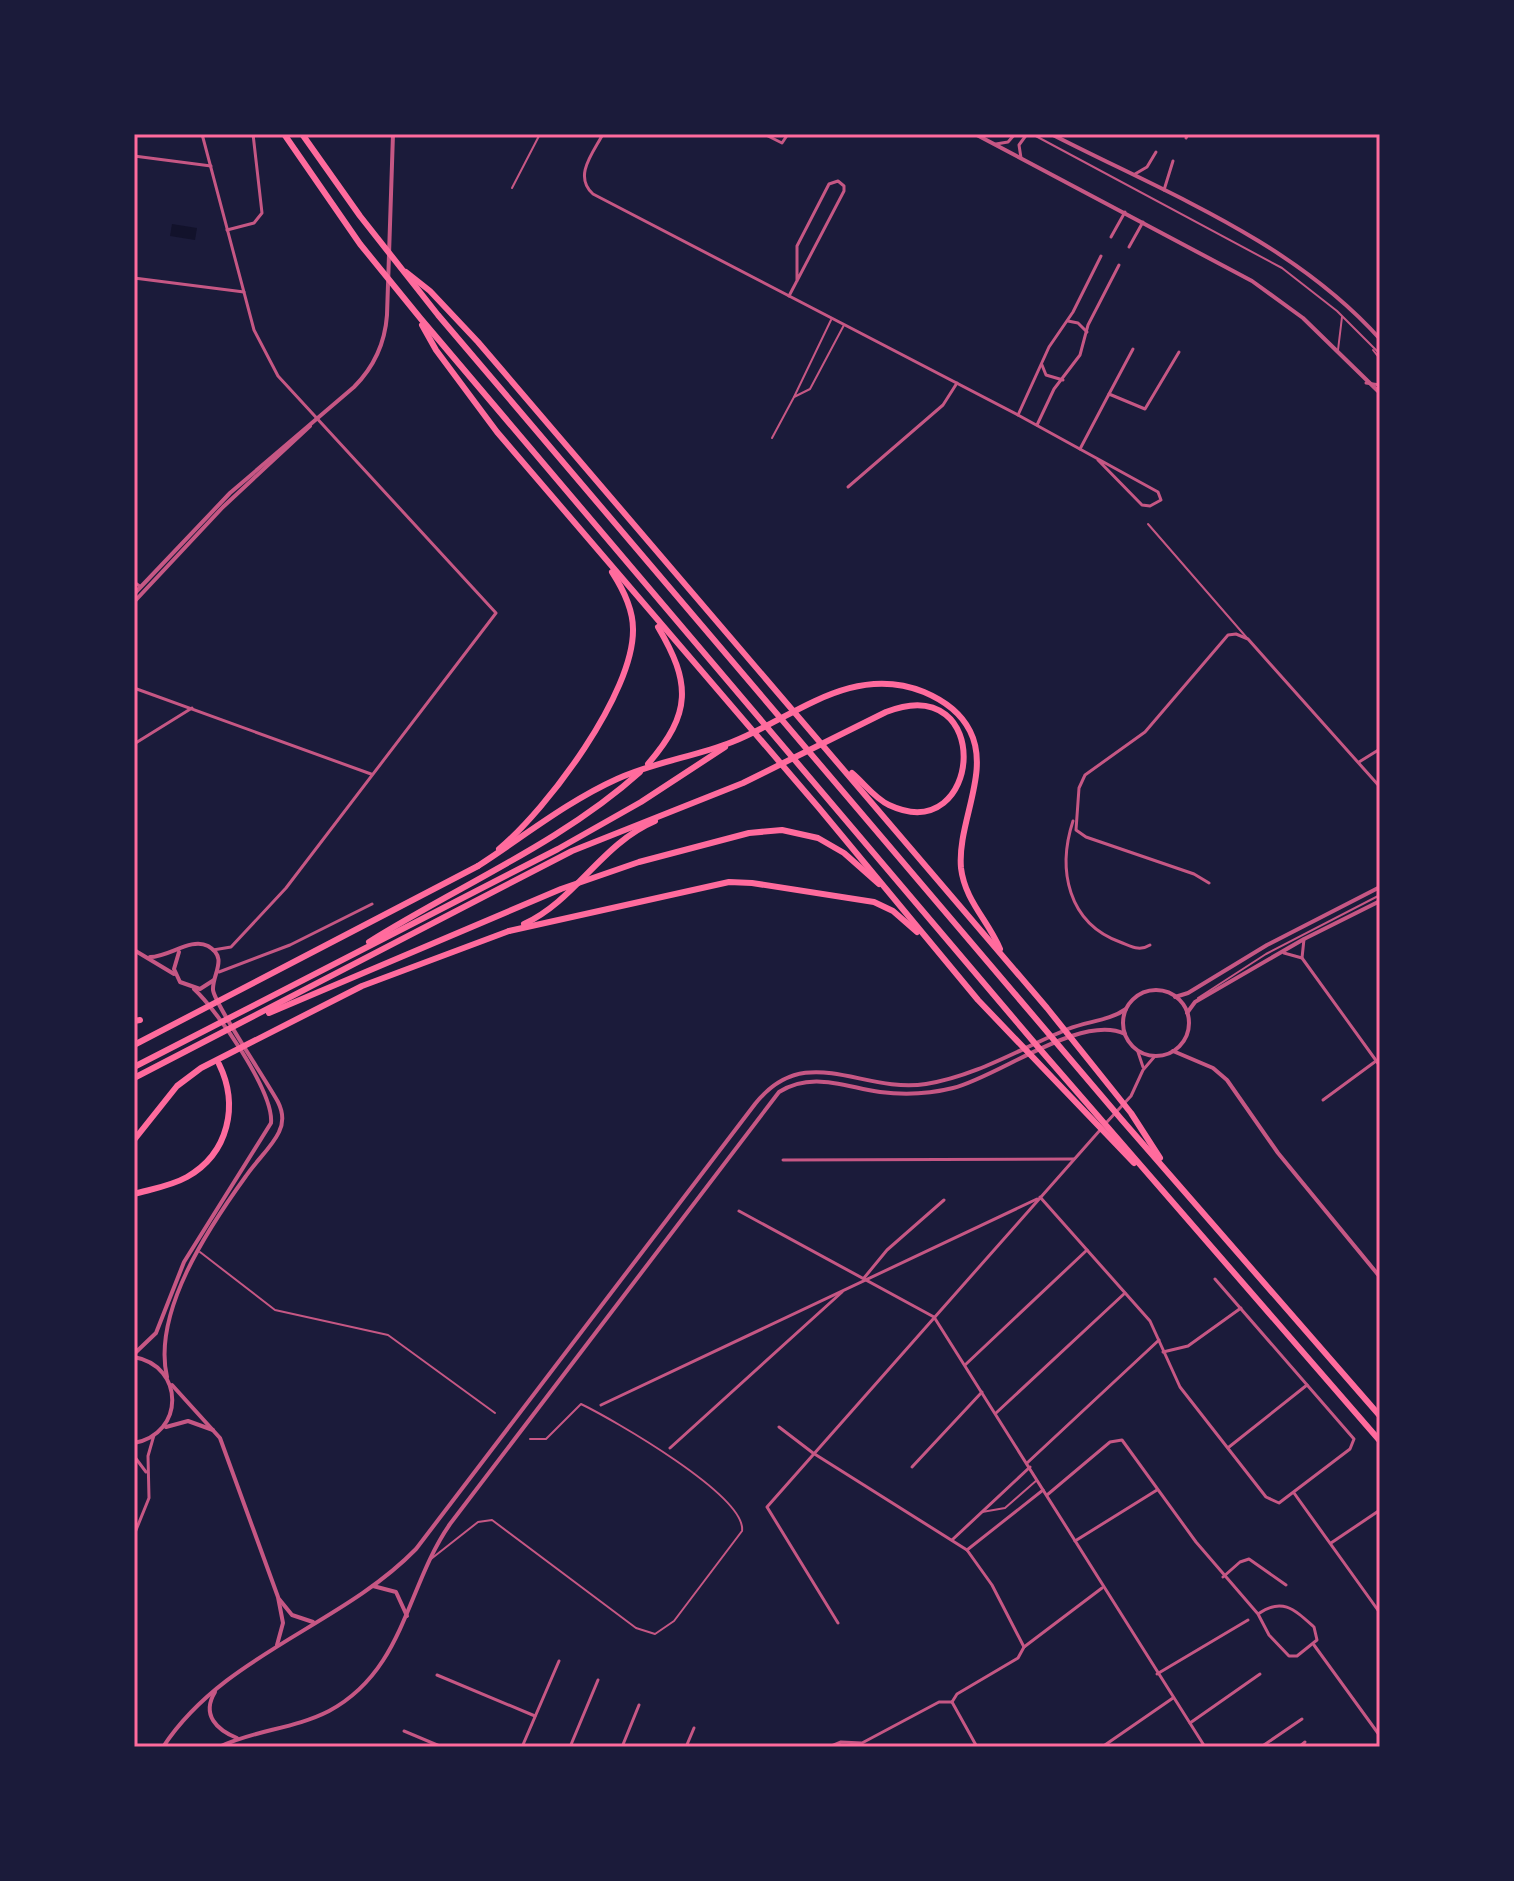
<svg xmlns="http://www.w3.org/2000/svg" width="1514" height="1881" font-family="Inter,sans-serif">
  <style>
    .water { fill: #12122b }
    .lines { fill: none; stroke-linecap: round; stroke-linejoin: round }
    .service { stroke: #c65784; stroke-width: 2 }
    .minor { stroke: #c65784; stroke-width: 3 }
    .tertiary { stroke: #c65784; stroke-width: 4 }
    .trunk { stroke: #ff6b9d; stroke-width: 6 }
    .motorway { stroke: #ff6b9d; stroke-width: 6 }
    .neatline { fill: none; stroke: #ff6b9d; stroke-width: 3 }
  </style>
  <rect width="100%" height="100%" fill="#1b1b3a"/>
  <path class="water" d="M 172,224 L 197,228 L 195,240 L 170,236 Z"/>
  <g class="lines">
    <g class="service">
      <path d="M 1032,134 L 1282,268 L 1337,311 L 1380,354"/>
      <path d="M 512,188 L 540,134"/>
      <path d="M 831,320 L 794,397 L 810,389 L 844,325"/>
      <path d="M 1338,350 L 1342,317"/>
      <path d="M 1373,350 L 1380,359"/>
      <path d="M 772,438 L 794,397"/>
      <path d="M 1148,524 L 1247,638"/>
      <path d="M 1198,998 L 1266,954 L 1380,895"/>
      <path d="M 200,1252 L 275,1310 L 388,1335 L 495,1413"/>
      <path d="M 982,1512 L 1005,1508 L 1037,1480"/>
      <path d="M 431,1559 L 478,1522 L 492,1520 L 636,1628 L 655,1634 L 674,1621 L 742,1531 C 747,1496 612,1419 581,1404 L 546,1439 L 530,1439"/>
    </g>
    <g class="minor">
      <path d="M 202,134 L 254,330 L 278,376 L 496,613 L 286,888 L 231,947 L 213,950"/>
      <path d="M 603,134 C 593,153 573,176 593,194 L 1018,415 L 1158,492 L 1161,500 L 1150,506 L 1142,505 L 1098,460"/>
      <path d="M 764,134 L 782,143 L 788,134"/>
      <path d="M 1186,138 L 1188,134"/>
      <path d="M 996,144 L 1008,142 L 1015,134"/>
      <path d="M 134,156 L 211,166"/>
      <path d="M 1021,158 L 1019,145 L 1027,134"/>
      <path d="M 1135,174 L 1147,167 L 1156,152"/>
      <path d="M 1164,190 L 1173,161"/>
      <path d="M 227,230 L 254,223 L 262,213 L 253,134"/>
      <path d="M 1111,237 L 1125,212"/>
      <path d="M 1129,247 L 1143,222"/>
      <path d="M 134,278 L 244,292"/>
      <path d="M 789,296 L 844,191 L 844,186 L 838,181 L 829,184 L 797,246 L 797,281"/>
      <path d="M 1068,321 L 1078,323 L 1087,332"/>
      <path d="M 1042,365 L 1046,375 L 1063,380"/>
      <path d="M 1366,383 L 1380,385"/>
      <path d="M 1109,394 L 1133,349"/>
      <path d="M 1018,415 L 1049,347 L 1073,312 L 1101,256"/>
      <path d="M 1037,425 L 1054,389 L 1080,355 L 1088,325 L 1119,265"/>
      <path d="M 1080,449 L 1109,394 L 1145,409 L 1179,352"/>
      <path d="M 848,487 L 943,405 L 957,383"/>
      <path d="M 134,582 L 141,587"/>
      <path d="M 134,688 L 371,774"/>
      <path d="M 134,744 L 192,708"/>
      <path d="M 1359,762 L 1380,749"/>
      <path d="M 1073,821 C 1057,870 1068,923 1120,942 C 1131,946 1139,952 1150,945"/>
      <path d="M 1209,883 L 1194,874 L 1086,837 L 1076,830 L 1079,788 L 1085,775 L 1145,732 L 1228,635 L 1236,634 L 1248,639 L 1380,787"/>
      <path d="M 1284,953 L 1302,958 L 1380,1066"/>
      <path d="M 1302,958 L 1304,939"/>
      <path d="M 219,972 L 290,945 L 372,904"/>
      <path d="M 1138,1052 L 1143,1067"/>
      <path d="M 1323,1100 L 1376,1061"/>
      <path d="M 1106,1123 L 1131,1096 L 1143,1070 L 1155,1056"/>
      <path d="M 783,1160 L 1074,1159"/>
      <path d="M 1040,1197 L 1150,1321 L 1180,1387 L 1266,1497 L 1279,1503 L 1350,1449 L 1354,1439 L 1215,1279"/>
      <path d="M 739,1211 L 934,1317 L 1205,1747"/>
      <path d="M 864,1278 L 887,1250 L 944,1200"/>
      <path d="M 1163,1352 L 1188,1346 L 1241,1308"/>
      <path d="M 965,1365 L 1087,1250"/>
      <path d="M 601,1405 L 1037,1199"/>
      <path d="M 996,1413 L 1125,1293"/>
      <path d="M 779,1427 L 813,1453 L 967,1550 L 992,1585 L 1024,1647"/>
      <path d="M 1229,1447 L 1307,1385"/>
      <path d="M 670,1448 L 842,1292"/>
      <path d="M 134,1456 L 146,1472"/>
      <path d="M 1027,1463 L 1159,1340"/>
      <path d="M 912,1467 L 982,1392"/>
      <path d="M 1294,1493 L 1380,1613"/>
      <path d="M 1047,1495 L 1110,1442 L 1122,1440 L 1196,1542 L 1258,1614 L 1269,1635 L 1289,1656 L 1297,1656 L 1317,1640 L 1314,1627 C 1294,1609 1282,1597 1258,1614"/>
      <path d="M 134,1535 L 149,1498 L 148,1456 L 154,1435"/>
      <path d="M 952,1540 L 1030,1467"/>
      <path d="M 1075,1541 L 1157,1490"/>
      <path d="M 1331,1543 L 1380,1510"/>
      <path d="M 967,1550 L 1043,1490"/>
      <path d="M 1223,1577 L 1240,1562 L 1249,1559 L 1286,1585"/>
      <path d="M 838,1623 L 767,1507 L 1101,1129"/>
      <path d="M 1314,1645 L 1380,1736"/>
      <path d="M 1157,1674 L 1248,1620"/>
      <path d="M 437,1675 L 535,1716"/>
      <path d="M 952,1702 L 957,1694 L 1018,1658 L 1024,1647 L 1102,1588"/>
      <path d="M 952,1702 L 977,1747"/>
      <path d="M 1190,1723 L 1260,1674"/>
      <path d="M 404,1731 L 442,1747"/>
      <path d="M 522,1747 L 559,1661"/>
      <path d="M 570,1747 L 598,1680"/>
      <path d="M 622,1747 L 639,1705"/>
      <path d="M 686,1747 L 694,1728"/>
      <path d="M 829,1747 L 841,1742 L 862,1743 L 939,1702 L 952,1702"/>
      <path d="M 1102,1747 L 1173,1698"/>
      <path d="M 1261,1747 L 1302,1719"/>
      <path d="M 1299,1747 L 1305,1742"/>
    </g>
    <g class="tertiary">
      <path d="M 975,134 L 1252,281 L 1303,318 L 1380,393"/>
      <path d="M 1051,134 C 1166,193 1292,241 1380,339"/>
      <path d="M 134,594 L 230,493 L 354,387 C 374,367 385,343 387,315 L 393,134"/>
      <path d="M 134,602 L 223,507 L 310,426"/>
      <path d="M 134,950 L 174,974"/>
      <path d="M 179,952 L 174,969 L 180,982 L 200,989 L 214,980"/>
      <path d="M 150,957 C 169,957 191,937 208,946 C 229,958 212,974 213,990 C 215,1005 268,1083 278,1102 C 283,1112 284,1122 279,1132 C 272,1147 256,1161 246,1176 C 209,1227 152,1312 167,1377"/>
      <circle cx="1156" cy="1023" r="33"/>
      <path d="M 1175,997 L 1188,993 L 1267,945 L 1380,887"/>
      <path d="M 1187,1013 L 1195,1002 L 1304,939 L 1380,901"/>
      <path d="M 1173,1051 L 1213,1068 L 1227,1080 L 1278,1153 L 1380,1277"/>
      <path d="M 134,1354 L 156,1333 L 184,1262 L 271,1123 C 274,1092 217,1010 194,989"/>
      <path d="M 134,1357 C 185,1366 185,1434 134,1443"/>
      <path d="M 172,1385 L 220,1438 L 278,1597 L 283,1623 L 277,1645"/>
      <path d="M 166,1427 L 188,1421 L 213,1430"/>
      <path d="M 373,1586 L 396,1592 L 407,1616"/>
      <path d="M 279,1599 L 292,1615 L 313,1622"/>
      <path d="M 215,1692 C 201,1715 217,1730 237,1738"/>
      <path d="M 163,1747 C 224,1654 341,1626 416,1549 L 755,1104 C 806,1040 861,1094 926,1084 C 977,1076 1021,1048 1068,1029 C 1088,1021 1109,1021 1126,1009"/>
      <path d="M 219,1747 C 254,1730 294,1729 329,1711 C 405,1670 406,1587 450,1524 L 779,1092 C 812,1071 845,1087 880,1092 C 904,1095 929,1094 953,1088 C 998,1077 1081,1013 1125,1034"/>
    </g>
    <g class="trunk">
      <path d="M 134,1021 L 140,1020"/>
      <path d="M 134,1045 L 478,866"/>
      <path d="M 134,1140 L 177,1086 L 201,1068 L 362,986 L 509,931"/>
      <path d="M 134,1194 C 152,1189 171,1186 187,1177 C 229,1153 239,1105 219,1064"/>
    </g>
    <g class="motorway">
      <path d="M 284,134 L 360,244 L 421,319 L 1038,1047 L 1380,1441"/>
      <path d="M 302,134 L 360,216 L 438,315 L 1122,1120 L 1380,1416"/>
      <path d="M 406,272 L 430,291 L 478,342 L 1047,1008 L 1131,1113 L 1160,1158"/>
      <path d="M 422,325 L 436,350 L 497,432 L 819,808 L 978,1000 L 1134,1163"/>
      <path d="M 648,764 C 692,713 691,683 658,627"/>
      <path d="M 499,849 C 548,808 634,693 633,629 C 633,608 623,589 612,572"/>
      <path d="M 478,866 C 523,837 568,801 617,779 C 654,762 694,757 732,742 C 795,717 852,663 924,692 C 943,700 961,713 970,731 C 991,772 957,823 961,868 C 965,901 988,920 1000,949"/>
      <path d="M 524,924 C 576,900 601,844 655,821"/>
      <path d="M 509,931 L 729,882 L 752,883 L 874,902 L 893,911 L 917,932"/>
      <path d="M 369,942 C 458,886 561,843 640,772"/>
      <path d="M 269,1013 L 561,889 L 639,862 L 749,833 L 782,830 L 818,838 L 844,853 L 879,884"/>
      <path d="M 134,1067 L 558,849 L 641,802 L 725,747"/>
      <path d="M 134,1078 L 572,851 L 743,783 L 886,712 C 995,669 983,849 889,805 C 874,798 864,783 852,773"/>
    </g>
  </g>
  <rect width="1514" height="1881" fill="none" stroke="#1b1b3a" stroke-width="272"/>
  <rect x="136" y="136" width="1242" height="1609" class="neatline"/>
</svg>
